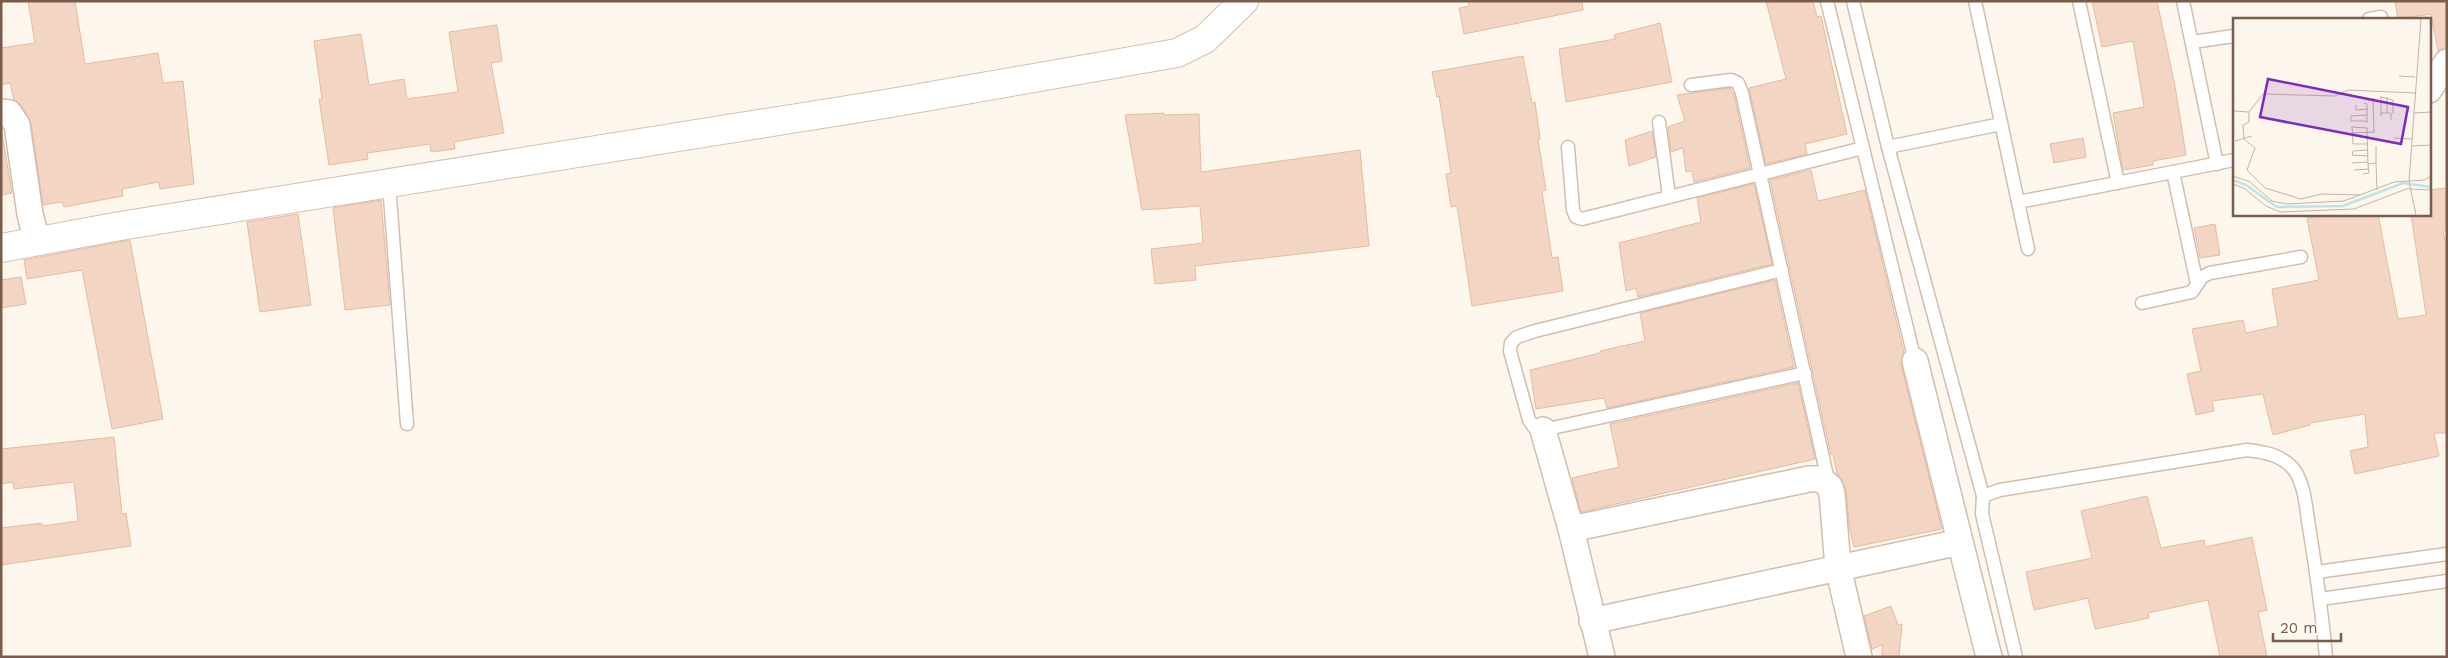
<svg xmlns="http://www.w3.org/2000/svg" width="2448" height="658" font-family="'Work Sans',sans-serif">
  <style>
    .building { fill: #f3d5c3; stroke: #e6bba3 }
    .lines { fill: none; stroke-linecap: round; stroke-linejoin: round }
    .lane-casing { stroke: #d1beb0; stroke-width: 15 }
    .street-casing { stroke: #d1beb0; stroke-width: 28 }
    .secondary-casing { stroke: #d6c0b0; stroke-width: 30 }
    .lane { stroke: #fff; stroke-width: 12 }
    .street { stroke: #fff; stroke-width: 25 }
    .secondary { stroke: #fff; stroke-width: 28 }
    .inset-river { fill: none; stroke: #bfe3e8; stroke-width: 2.5 }
    .inset-road { fill: none; stroke: #c5b3a7; stroke-width: 1 }
    .view { fill: #7b2cbf; fill-opacity: 0.15; stroke: #7b2cbf; stroke-width: 2.5 }
    .inset-edge { fill: none; stroke: #7a5c4d; stroke-width: 2.5 }
  </style>
  <rect width="100%" height="100%" fill="#fdf6ec"/>
  <g class="building">
    <path d="M 28,1 L 75,1 L 85,64 L 158,53 L 163,83 L 183,81 L 194,184 L 160,189 L 159,182 L 122,189 L 123,196 L 64,207 L 62,202 L 43,205 L 31,123 L 21,105 L 14,100 L 10,83 L 1,85 L 1,48 L 35,43 Z"/>
    <path d="M 1468,1 L 1582,1 L 1583,10 L 1464,34 L 1459,8 L 1469,6 Z"/>
    <path d="M 1766,1 L 1813,1 L 1817,17 L 1821,16 L 1847,134 L 1805,144 L 1807,154 L 1766,164 L 1749,88 L 1786,79 Z"/>
    <path d="M 2092,1 L 2157,1 L 2175,86 L 2186,155 L 2153,161 L 2153,165 L 2123,170 L 2113,113 L 2144,107 L 2133,41 L 2102,47 Z"/>
    <path d="M 2395,1 L 2447,1 L 2447,48 L 2438,51 L 2431,14 L 2398,19 Z"/>
    <path d="M 1660,23 L 1672,82 L 1566,102 L 1559,49 L 1615,39 L 1614,35 Z"/>
    <path d="M 497,25 L 502,61 L 491,63 L 504,133 L 454,142 L 455,149 L 431,152 L 430,144 L 367,153 L 368,159 L 329,165 L 319,99 L 322,99 L 314,41 L 361,34 L 369,85 L 404,79 L 407,99 L 458,92 L 449,32 Z"/>
    <path d="M 1523,56 L 1532,103 L 1535,102 L 1540,139 L 1538,139 L 1546,190 L 1542,191 L 1552,258 L 1558,257 L 1563,291 L 1472,306 L 1457,206 L 1451,207 L 1446,174 L 1451,173 L 1439,96 L 1437,97 L 1432,72 Z"/>
    <path d="M 1730,88 L 1734,95 L 1750,168 L 1694,182 L 1692,171 L 1686,172 L 1683,148 L 1671,152 L 1668,127 L 1685,121 L 1677,95 Z"/>
    <path d="M 1164,113 L 1164,115 L 1199,114 L 1201,172 L 1360,150 L 1369,246 L 1195,266 L 1196,280 L 1155,284 L 1151,249 L 1203,243 L 1200,206 L 1142,210 L 1125,115 Z"/>
    <path d="M 1,127 L 12,193 L 1,195 Z"/>
    <path d="M 1652,131 L 1656,157 L 1629,166 L 1625,140 Z"/>
    <path d="M 2083,138 L 2086,157 L 2054,163 L 2050,144 Z"/>
    <path d="M 1811,170 L 1818,201 L 1865,190 L 1904,353 L 1901,364 L 1942,529 L 1854,547 L 1849,525 L 1846,490 L 1837,474 L 1833,454 L 1831,455 L 1770,180 Z"/>
    <path d="M 1754,184 L 1772,264 L 1638,297 L 1636,288 L 1626,291 L 1619,243 L 1701,222 L 1697,198 Z"/>
    <path d="M 2447,188 L 2447,230 L 2443,231 L 2447,250 L 2447,433 L 2434,433 L 2439,456 L 2355,474 L 2350,451 L 2368,447 L 2365,414 L 2310,423 L 2310,425 L 2273,435 L 2263,394 L 2212,401 L 2214,411 L 2196,415 L 2187,374 L 2201,371 L 2192,329 L 2243,320 L 2246,333 L 2278,326 L 2272,289 L 2319,280 L 2307,218 L 2329,214 L 2378,214 L 2398,319 L 2426,315 L 2411,214 L 2429,214 L 2429,190 Z"/>
    <path d="M 381,200 L 390,305 L 345,310 L 333,208 Z"/>
    <path d="M 298,214 L 311,305 L 260,312 L 247,222 Z"/>
    <path d="M 2215,224 L 2220,255 L 2200,258 L 2194,228 Z"/>
    <path d="M 130,240 L 163,419 L 112,429 L 82,270 L 27,279 L 24,260 Z"/>
    <path d="M 21,277 L 26,304 L 1,308 L 1,280 Z"/>
    <path d="M 1775,280 L 1794,367 L 1607,408 L 1604,398 L 1536,409 L 1530,370 L 1600,353 L 1600,351 L 1645,341 L 1640,313 Z"/>
    <path d="M 1798,383 L 1815,459 L 1581,512 L 1572,478 L 1619,467 L 1610,424 Z"/>
    <path d="M 114,437 L 122,514 L 126,513 L 131,546 L 1,565 L 1,528 L 42,523 L 42,526 L 78,521 L 74,482 L 14,489 L 13,482 L 1,484 L 1,449 Z"/>
    <path d="M 2147,496 L 2161,548 L 2204,540 L 2205,547 L 2252,537 L 2267,610 L 2258,612 L 2267,657 L 2220,657 L 2208,600 L 2148,613 L 2149,618 L 2095,629 L 2088,598 L 2034,610 L 2026,572 L 2092,558 L 2081,511 Z"/>
    <path d="M 1891,606 L 1898,625 L 1902,624 L 1899,657 L 1882,657 L 1882,645 L 1872,649 L 1864,616 Z"/>
  </g>
  <g class="lines">
    <g class="lane-casing">
      <g id="lane">
        <path d="M 1827,1 L 1915,361"/>
        <path d="M 1853,1 L 1888,147 L 1983,496"/>
        <path d="M 1975,1 L 2018,202"/>
        <path d="M 2079,1 L 2118,183"/>
        <path d="M 2183,1 L 2217,164"/>
        <path d="M 2369,19 L 2381,17"/>
        <path d="M 2192,42 L 2234,36"/>
        <path d="M 1691,85 L 1731,80 L 1738,83 L 1742,93 L 1829,485"/>
        <path d="M 1659,122 L 1669,196"/>
        <path d="M 1568,147 L 1573,210 L 1576,217 L 1582,219 L 1863,148"/>
        <path d="M 1888,147 L 2001,124"/>
        <path d="M 2173,172 L 2234,160"/>
        <path d="M 389,184 L 407,424"/>
        <path d="M 2028,249 L 2018,202 L 2173,172 L 2197,284"/>
        <path d="M 1782,270 L 1535,331 L 1517,337 L 1511,343 L 1510,351 L 1529,420 L 1536,430 L 1543,430 L 1805,373"/>
        <path d="M 2142,303 L 2192,292 L 2202,277 L 2210,273 L 2301,257"/>
        <path d="M 2317,572 L 2447,554"/>
        <path d="M 2321,599 L 2447,581"/>
        <path d="M 2016,657 L 1982,514 L 1983,496 L 2000,490 L 2247,450 C 2265,452 2283,455 2295,471 C 2305,486 2306,509 2309,527 C 2316,570 2322,613 2326,657"/>
      </g>
    </g>
    <g class="street-casing">
      <g id="street">
        <path d="M 2429,90 L 2447,62"/>
        <path d="M 1,112 L 9,113 L 17,125 L 30,214 L 37,242"/>
        <path d="M 1915,361 L 1989,657"/>
        <path d="M 1543,430 L 1571,529 L 1602,657"/>
        <path d="M 1571,529 L 1809,479 L 1821,479 L 1830,487 L 1832,494 L 1838,567 L 1859,657"/>
        <path d="M 1592,621 L 1960,542"/>
      </g>
    </g>
    <g class="secondary-casing">
      <path id="secondary" d="M 1,248 L 120,226 L 885,104 L 1177,53 L 1205,39 L 1244,1"/>
    </g>
    <use href="#lane" class="lane"/>
    <use href="#street" class="street"/>
    <use href="#secondary" class="secondary"/>
  </g>
  <g transform="translate(2233 18)">
    <rect width="198" height="198" fill="#fdf6ec"/>
    <path class="inset-river" d="M 0,162 L 13,167 L 44,189 L 110,188 L 170,165 L 198,169"/>
    <path class="inset-road" d="M 166,58 L 182,59M 148,78 L 148,95M 148,79 L 160,82 L 160,95M 154,79 L 154,95M 140,80 L 141,115M 131,85 L 134,86 L 134,105M 123,87 L 123,92 L 135,91M 0,93 L 16,94 L 30,76 L 102,78 L 115,72 L 182,75M 16,94 L 16,104 L 10,107 L 11,121 L 22,130 L 14,152 L 32,170 L 68,181 L 89,176 L 127,177M 181,95 L 198,94M 134,97 L 118,98 L 118,103 L 134,103M 148,98 L 148,95 L 158,95 L 158,102M 119,108 L 120,126 L 134,126M 119,109 L 134,110 L 135,146 L 143,145 L 143,128M 119,115 L 141,114M 161,120 L 180,121M 2,123 L 19,118M 179,128 L 198,127M 135,132 L 120,133 L 119,137 L 135,138M 119,145 L 135,144M 143,145 L 144,172M 121,152 L 136,151M 130,156 L 136,155 L 135,146M 0,158 L 17,164 L 39,183 L 54,186 L 111,183 L 161,164 L 191,162 L 198,158M 0,166 L 12,171 L 33,188 L 47,194 L 121,191 L 176,170M 176,171 L 198,172M 183,197 L 176,163 L 188,1"/>
    <path class="view" d="M 35,61 L 175,89 L 168,126 L 27,99 Z"/>
    <rect width="198" height="198" class="inset-edge"/>
  </g>
  <rect width="2448" height="658" fill="none" stroke="#7a5c4d" stroke-width="5"/>
  <path d="M2273 633v8h68v-8" fill="none" stroke="#7a5c4d" stroke-width="2.5"/>
  <text x="2280" y="633" font-size="15" fill="#7a5c4d" stroke="#fffaf3" stroke-width="4" paint-order="stroke">20 m</text>
</svg>
